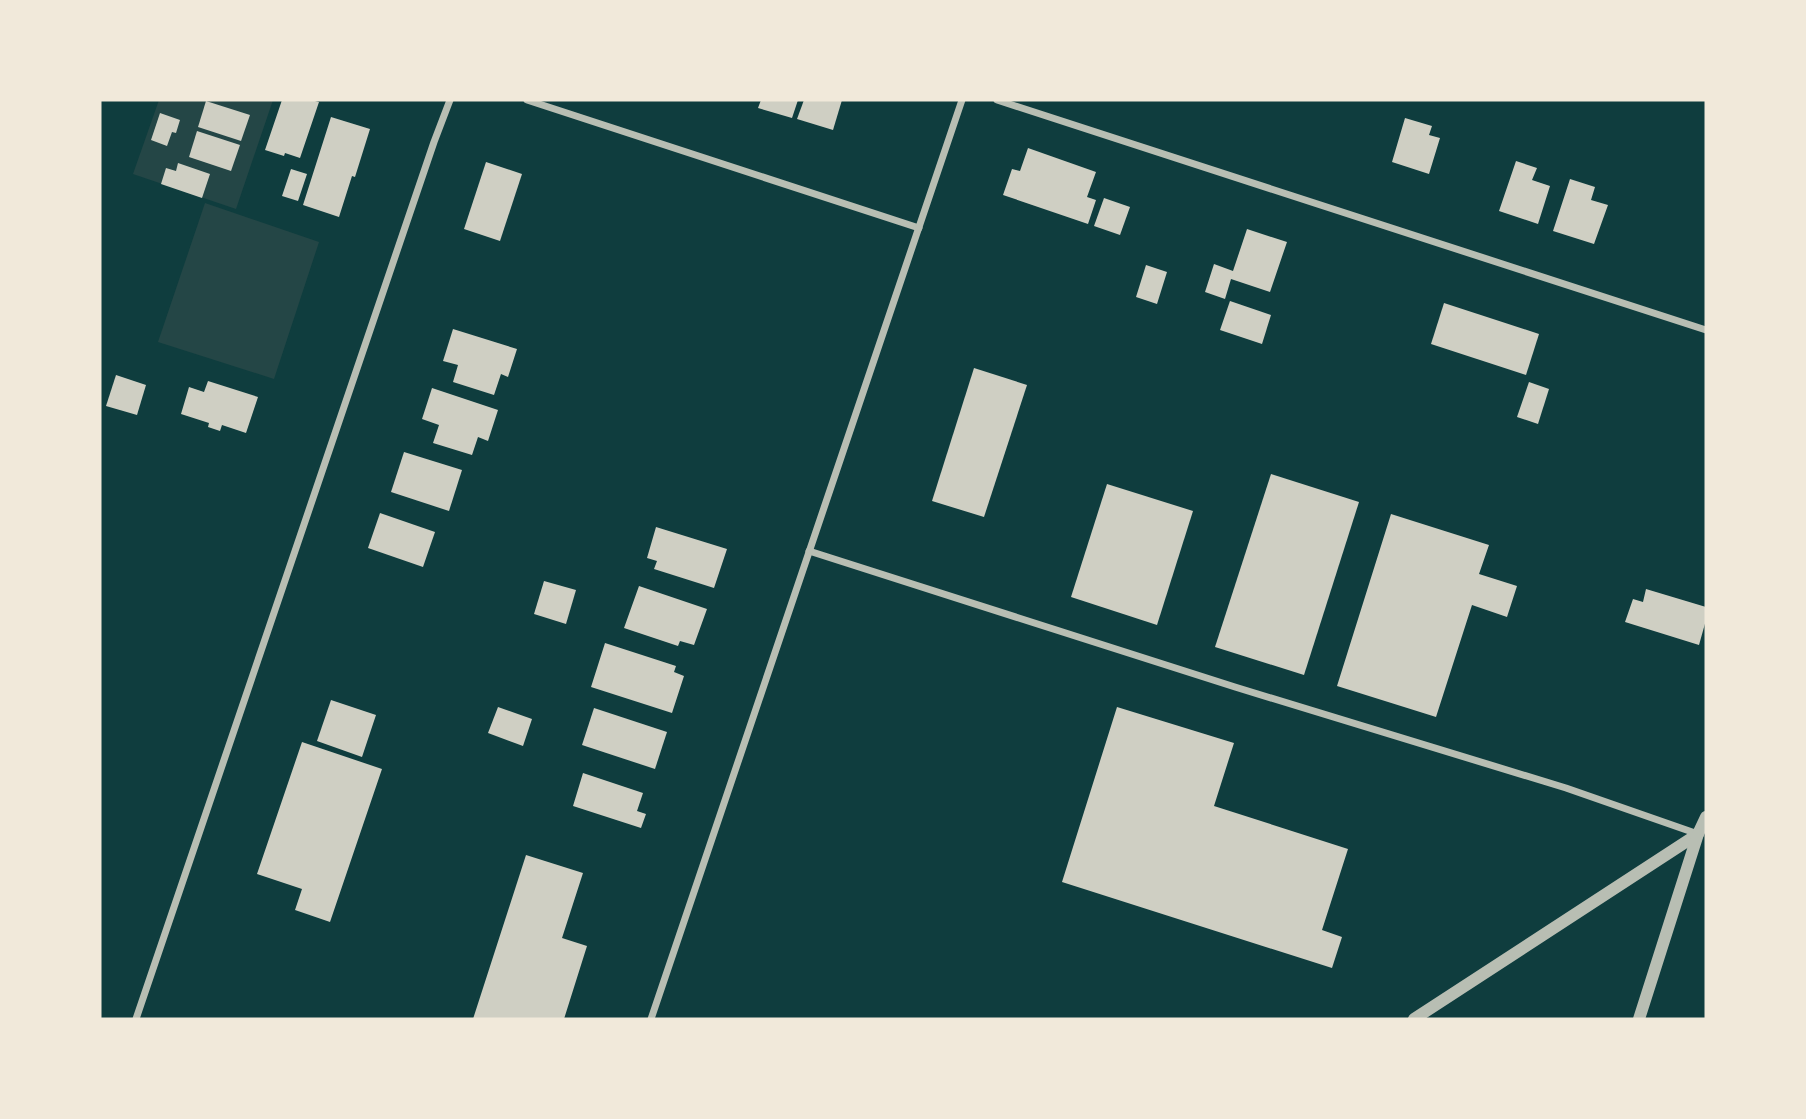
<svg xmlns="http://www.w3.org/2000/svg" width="1806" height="1119" font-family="Arial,sans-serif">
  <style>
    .green { fill: #244646 }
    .building { fill: #cfcfc3 }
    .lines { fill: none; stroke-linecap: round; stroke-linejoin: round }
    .minor { stroke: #b8beb3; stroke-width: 7 }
    .tertiary { stroke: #b8beb3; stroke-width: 12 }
  </style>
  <rect width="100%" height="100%" fill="#0f3d3e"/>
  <g class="green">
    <path d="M 159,100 L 273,100 L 236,209 L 133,174 Z"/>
    <path d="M 205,203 L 319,242 L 274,379 L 158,342 Z"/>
  </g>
  <g class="building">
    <path d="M 282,100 L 311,100 L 319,102 L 300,158 L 285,153 L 284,156 L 265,150 Z"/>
    <path d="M 761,100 L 798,100 L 792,118 L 758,108 Z"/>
    <path d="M 804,100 L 842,100 L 833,130 L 797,119 Z"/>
    <path d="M 206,101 L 250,115 L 241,141 L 198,127 Z"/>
    <path d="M 160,113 L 180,120 L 176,133 L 172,132 L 167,146 L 151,140 Z"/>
    <path d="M 331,117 L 370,129 L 355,177 L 352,176 L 339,217 L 303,205 Z"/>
    <path d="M 1405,118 L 1432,126 L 1429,135 L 1440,138 L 1429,174 L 1392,162 Z"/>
    <path d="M 197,131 L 240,145 L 231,171 L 189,157 Z"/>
    <path d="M 1028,148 L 1096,172 L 1087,197 L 1096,200 L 1088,224 L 1003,195 L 1012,169 L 1020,171 Z"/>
    <path d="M 1516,161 L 1537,168 L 1532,180 L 1550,186 L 1538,224 L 1499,211 Z"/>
    <path d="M 486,162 L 522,174 L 500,241 L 464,229 Z"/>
    <path d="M 178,163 L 210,174 L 202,198 L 161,184 L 166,168 L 176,171 Z"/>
    <path d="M 291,169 L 307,174 L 298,201 L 282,196 Z"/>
    <path d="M 1570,179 L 1595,187 L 1591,200 L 1608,205 L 1594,244 L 1553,231 Z"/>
    <path d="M 1104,198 L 1130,207 L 1120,235 L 1094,226 Z"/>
    <path d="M 1247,229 L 1287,242 L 1270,292 L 1231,279 L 1225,299 L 1205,292 L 1214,264 L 1233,271 Z"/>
    <path d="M 1146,265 L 1167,272 L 1157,304 L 1136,297 Z"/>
    <path d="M 1230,301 L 1271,315 L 1262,344 L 1220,330 Z"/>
    <path d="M 1444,303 L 1539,334 L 1526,375 L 1431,344 Z"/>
    <path d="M 453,329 L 517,349 L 508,377 L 501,374 L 494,395 L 453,382 L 458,365 L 443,361 Z"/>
    <path d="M 974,368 L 1027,385 L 984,517 L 932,501 Z"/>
    <path d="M 116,375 L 146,385 L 137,415 L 106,406 Z"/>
    <path d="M 208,381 L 258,397 L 246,433 L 222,425 L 220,431 L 208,427 L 209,423 L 181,414 L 189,387 L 204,392 Z"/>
    <path d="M 1529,382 L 1549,389 L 1538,424 L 1517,417 Z"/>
    <path d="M 432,388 L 498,410 L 488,441 L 478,437 L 472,455 L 433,443 L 439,425 L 422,419 Z"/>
    <path d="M 404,452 L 462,470 L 449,511 L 391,492 Z"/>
    <path d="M 1271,474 L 1359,502 L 1304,675 L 1215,647 Z"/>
    <path d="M 1107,484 L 1193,511 L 1157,625 L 1071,597 Z"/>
    <path d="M 380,513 L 435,532 L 423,567 L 368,548 Z"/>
    <path d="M 1391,514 L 1489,545 L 1479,574 L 1517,586 L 1507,617 L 1472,605 L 1436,717 L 1337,686 Z"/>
    <path d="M 656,527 L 727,549 L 714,588 L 654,569 L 657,561 L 647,558 Z"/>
    <path d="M 544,581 L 576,590 L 566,624 L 534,614 Z"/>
    <path d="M 639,586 L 707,609 L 694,645 L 680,641 L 678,646 L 624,628 Z"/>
    <path d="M 1646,589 L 1706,607 L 1706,620 L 1699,645 L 1625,622 L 1633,599 L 1643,602 Z"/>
    <path d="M 605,643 L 676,666 L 674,672 L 684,676 L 672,713 L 591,687 Z"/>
    <path d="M 331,700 L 376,715 L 362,757 L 317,741 Z"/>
    <path d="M 498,707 L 532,719 L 523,746 L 488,733 Z"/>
    <path d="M 1117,707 L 1234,743 L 1214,806 L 1348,849 L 1322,930 L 1342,937 L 1332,968 L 1062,882 Z"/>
    <path d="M 594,708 L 667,732 L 655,769 L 582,745 Z"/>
    <path d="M 302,742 L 382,769 L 330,922 L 295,910 L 302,889 L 257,874 Z"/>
    <path d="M 583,773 L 643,793 L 637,811 L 646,814 L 641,828 L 573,806 Z"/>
    <path d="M 526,855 L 583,873 L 562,938 L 587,946 L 564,1019 L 473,1019 Z"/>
  </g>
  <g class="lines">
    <g class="minor">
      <path d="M 527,100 L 919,228"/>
      <path d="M 997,100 L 1706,330"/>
      <path d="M 809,551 L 1235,687 L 1566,788 L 1698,834"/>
      <path d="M 136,1019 L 434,142 L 450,100"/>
      <path d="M 651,1019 L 962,100"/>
    </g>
    <g class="tertiary">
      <path d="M 1414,1019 L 1698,834 L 1706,817"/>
      <path d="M 1639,1019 L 1698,834"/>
    </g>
  </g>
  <rect width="1806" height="1119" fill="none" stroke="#f1e9da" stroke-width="203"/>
</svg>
